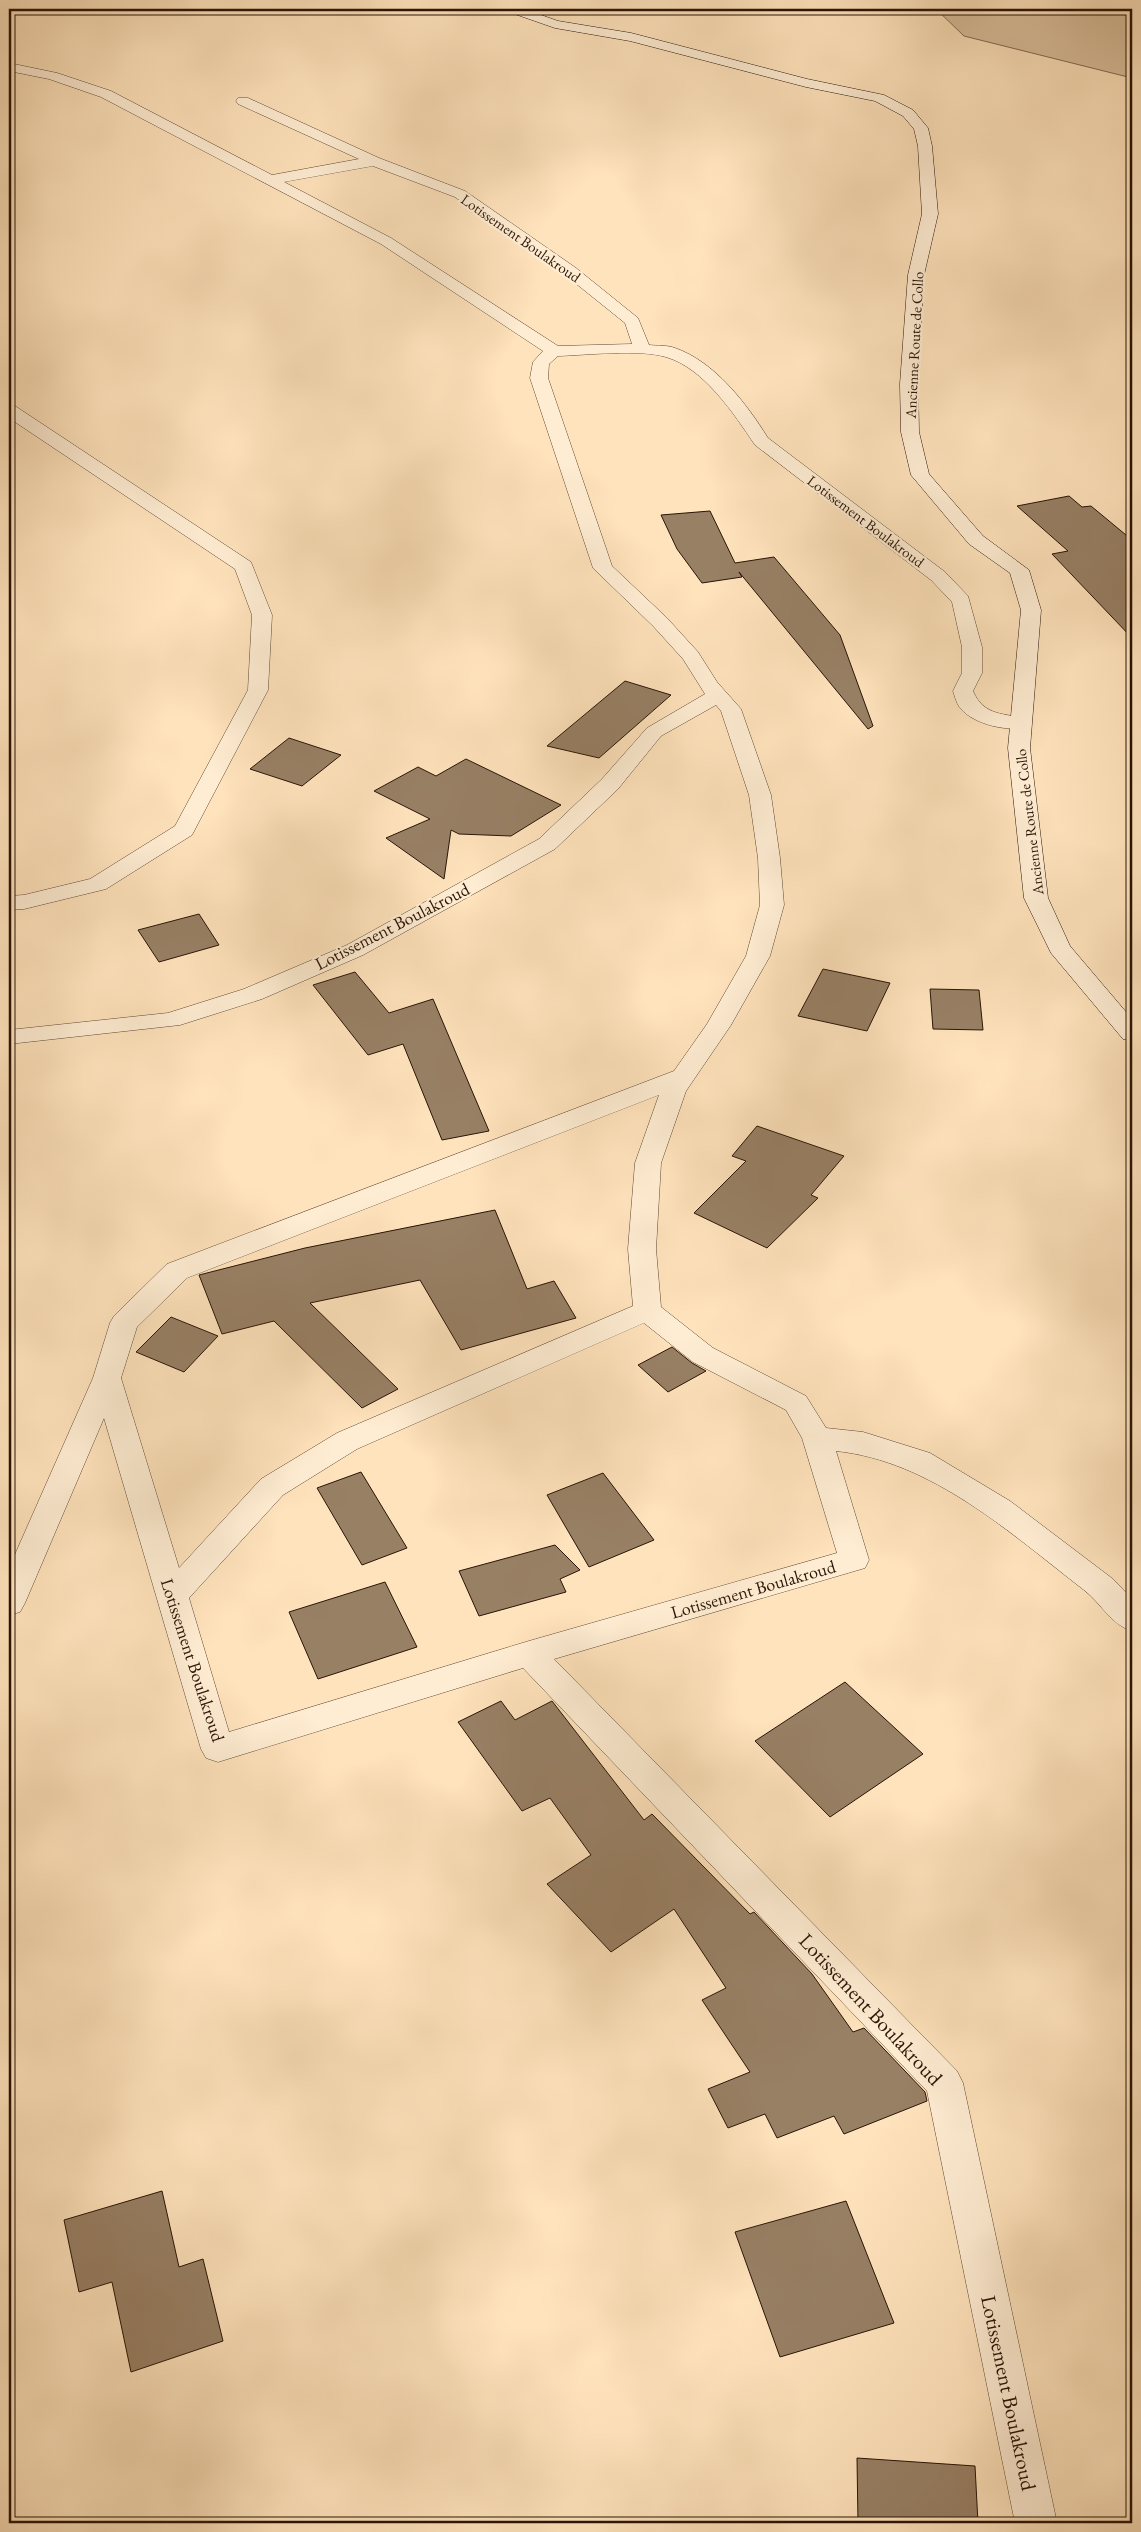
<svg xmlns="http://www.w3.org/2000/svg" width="1141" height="2532" font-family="'EB Garamond',serif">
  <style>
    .green { fill: #dbc09d; stroke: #826a52 }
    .building { fill: #988065; stroke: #291406 }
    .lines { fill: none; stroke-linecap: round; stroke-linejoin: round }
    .minor-casing { stroke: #5e4834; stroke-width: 1 }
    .secondary-casing { stroke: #291406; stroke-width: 1 }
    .minor { fill: #ffedd3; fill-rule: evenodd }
    .secondary { fill: #ffedd3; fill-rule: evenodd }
    .labels { text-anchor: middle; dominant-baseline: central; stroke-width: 4.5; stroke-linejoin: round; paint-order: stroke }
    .far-street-label { font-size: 15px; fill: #291406; stroke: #ffedd3 }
    .street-label { font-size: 18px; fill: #291406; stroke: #ffedd3 }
    .near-street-label { font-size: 21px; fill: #291406; stroke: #ffedd3 }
  </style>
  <rect width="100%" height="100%" fill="#ffe3bc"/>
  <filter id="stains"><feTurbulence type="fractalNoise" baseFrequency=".004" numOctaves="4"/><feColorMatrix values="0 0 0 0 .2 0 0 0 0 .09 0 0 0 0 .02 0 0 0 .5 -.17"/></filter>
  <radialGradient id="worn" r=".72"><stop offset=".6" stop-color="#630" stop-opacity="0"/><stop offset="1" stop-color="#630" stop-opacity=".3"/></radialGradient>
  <path class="green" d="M 936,9 L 1132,9 L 1132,78 L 964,36 Z"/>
  <g class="building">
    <path d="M 1069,496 L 1082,507 L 1091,506 L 1132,540 L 1132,638 L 1052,554 L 1068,551 L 1017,506 Z"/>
    <path d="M 710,511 L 735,563 L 774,557 L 840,635 L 873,726 L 868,729 L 739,572 L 742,577 L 702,583 L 677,549 L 661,515 Z"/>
    <path d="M 625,681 L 671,695 L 599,758 L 547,746 Z"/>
    <path d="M 289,738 L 341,755 L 302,786 L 250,769 Z"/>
    <path d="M 466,759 L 561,805 L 511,836 L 459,834 L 451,830 L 444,879 L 386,838 L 430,819 L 374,791 L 418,767 L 436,776 Z"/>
    <path d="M 199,914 L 219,945 L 159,962 L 138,930 Z"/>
    <path d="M 823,969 L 890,983 L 867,1031 L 798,1016 Z"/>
    <path d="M 355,972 L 389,1013 L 433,999 L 489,1131 L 442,1140 L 403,1044 L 368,1055 L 313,985 Z"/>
    <path d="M 930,989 L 979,990 L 983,1030 L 933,1029 Z"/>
    <path d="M 757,1126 L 844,1156 L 811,1195 L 818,1198 L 767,1248 L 694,1213 L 746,1161 L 732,1156 Z"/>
    <path d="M 495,1210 L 527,1289 L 554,1281 L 576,1318 L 461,1350 L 420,1280 L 310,1303 L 398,1389 L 362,1408 L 274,1321 L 222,1334 L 199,1275 L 305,1248 Z"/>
    <path d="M 171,1317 L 218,1336 L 184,1372 L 136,1352 Z"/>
    <path d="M 672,1347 L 692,1363 L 706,1371 L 668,1392 L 638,1365 Z"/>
    <path d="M 361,1472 L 407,1548 L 362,1565 L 317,1488 Z"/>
    <path d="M 603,1473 L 654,1540 L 589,1567 L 547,1495 Z"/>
    <path d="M 555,1545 L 580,1570 L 560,1579 L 566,1592 L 479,1616 L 459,1571 Z"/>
    <path d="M 385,1582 L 417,1647 L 318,1679 L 289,1612 Z"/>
    <path d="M 845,1682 L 923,1754 L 830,1817 L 755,1741 Z"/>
    <path d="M 501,1701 L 515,1720 L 552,1701 L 644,1820 L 652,1814 L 750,1914 L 754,1912 L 812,1974 L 853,2032 L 864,2028 L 925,2092 L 927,2101 L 844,2134 L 834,2116 L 777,2138 L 765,2114 L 728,2128 L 708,2089 L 750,2072 L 702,2000 L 726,1988 L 674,1909 L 611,1952 L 547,1884 L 591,1855 L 550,1798 L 522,1811 L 458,1722 Z"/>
    <path d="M 162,2191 L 179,2267 L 203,2259 L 223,2341 L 131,2372 L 112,2282 L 79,2292 L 64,2220 Z"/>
    <path d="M 846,2201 L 894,2323 L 780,2357 L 735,2232 Z"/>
    <path d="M 857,2458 L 975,2466 L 978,2523 L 858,2523 Z"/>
  </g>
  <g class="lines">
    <g class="minor-casing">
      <g id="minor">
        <path d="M 9,63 L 57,73 L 111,91 L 272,175 L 359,159 L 238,104 L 236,101 L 238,98 L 248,98 L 379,158 L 465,191 L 576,268 L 638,318 L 649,345 C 657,346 667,345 675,348 C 715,362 746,403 768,438 L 945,572 L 968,596 L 982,647 L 982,673 L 973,691 C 984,717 1005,713 1028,719 L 1032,723 L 1028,727 C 1009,732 975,725 961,709 C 957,705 955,697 953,691 L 962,673 L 962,647 L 952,602 L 931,580 L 755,445 C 734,414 704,368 666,357 C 639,349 588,355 558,356 L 549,364 L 548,378 L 612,566 L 667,618 L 698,652 L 717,682 L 741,709 L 771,795 L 780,858 L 784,905 L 770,956 L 731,1025 L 686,1091 L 661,1163 L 656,1249 L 661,1307 L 713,1348 L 806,1396 L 826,1428 L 863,1432 L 930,1453 L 1010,1501 L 1113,1579 L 1132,1599 L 1132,1631 C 1111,1625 1101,1603 1084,1590 C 1010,1533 932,1461 836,1451 L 869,1560 L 865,1568 L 554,1659 L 957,2071 L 963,2083 L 1057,2523 L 1015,2523 L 927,2091 L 523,1668 L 218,1762 L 206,1758 L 201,1749 L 104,1418 L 25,1603 L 20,1612 L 9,1615 L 9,1568 L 93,1378 L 110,1323 L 114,1316 L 167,1264 L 674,1071 L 707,1024 L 746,956 L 760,905 L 758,858 L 749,795 L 721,711 L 716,705 L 661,736 L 618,789 L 555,849 L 363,955 L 262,999 L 180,1025 L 9,1044 L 9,1030 L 168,1013 L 244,989 L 347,945 L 539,839 L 602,779 L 647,728 L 705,694 L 683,659 L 653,626 L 593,568 L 530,378 L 533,362 L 543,351 L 381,244 L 101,97 L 49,79 L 9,71 ZM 373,166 L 455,197 L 564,274 L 625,323 L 632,344 L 558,346 L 391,238 L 284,182 ZM 659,1095 L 635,1163 L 628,1249 L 633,1306 L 337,1433 L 261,1479 L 179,1568 L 121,1378 L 137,1327 L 187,1278 ZM 644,1323 L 693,1362 L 786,1410 L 802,1438 L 837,1553 L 529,1641 L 229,1732 L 189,1598 L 283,1495 L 357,1449 Z"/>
        <path d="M 9,405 L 15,406 L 251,562 L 272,615 L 268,690 L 192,835 L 106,889 L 24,909 L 9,910 L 9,896 L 24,895 L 90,879 L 175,826 L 248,690 L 252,615 L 235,569 L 9,418 Z"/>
      </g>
    </g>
    <g class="secondary-casing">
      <path id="secondary" d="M 507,9 L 524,9 L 558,21 L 631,33 L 807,79 L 884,95 L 913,110 L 928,128 L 932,146 L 938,214 L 924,275 L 918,384 L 919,432 L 929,474 L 983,536 L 1029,570 L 1041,610 L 1030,748 L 1048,898 L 1070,946 L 1132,1019 L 1132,1041 L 1123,1039 L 1051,953 L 1024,898 L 1008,748 L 1021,610 L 1010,573 L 969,544 L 911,475 L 901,432 L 900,384 L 908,275 L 922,214 L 918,146 L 914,129 L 903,116 L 875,101 L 806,87 L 630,41 L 555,28 L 509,12 Z"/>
    </g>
    <use href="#minor" class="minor"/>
    <use href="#secondary" class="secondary"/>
  </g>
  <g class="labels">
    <g class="far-street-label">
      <text transform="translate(521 238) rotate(35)">Lotissement Boulakroud</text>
      <text transform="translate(914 345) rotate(-87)">Ancienne Route de Collo</text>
      <text transform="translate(866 521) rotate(37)">Lotissement Boulakroud</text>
      <text transform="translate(1029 822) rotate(-97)">Ancienne Route de Collo</text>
    </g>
    <g class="street-label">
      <text transform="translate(392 926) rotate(-27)">Lotissement Boulakroud</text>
      <text transform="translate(753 1589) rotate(-16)">Lotissement Boulakroud</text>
      <text transform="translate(193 1660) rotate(72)">Lotissement Boulakroud</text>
    </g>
    <g class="near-street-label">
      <text transform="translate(871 2009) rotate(47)">Lotissement Boulakroud</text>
      <text transform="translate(1009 2393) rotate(78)">Lotissement Boulakroud</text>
    </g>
  </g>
  <rect width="1141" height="2532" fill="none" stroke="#ffe3bc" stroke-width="30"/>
  <rect x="10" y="10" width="1121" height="2512" fill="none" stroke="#291406" stroke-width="2.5"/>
  <rect x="15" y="15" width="1111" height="2502" fill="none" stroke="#291406"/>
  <rect width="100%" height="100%" filter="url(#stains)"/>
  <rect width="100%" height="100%" fill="url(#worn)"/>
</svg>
